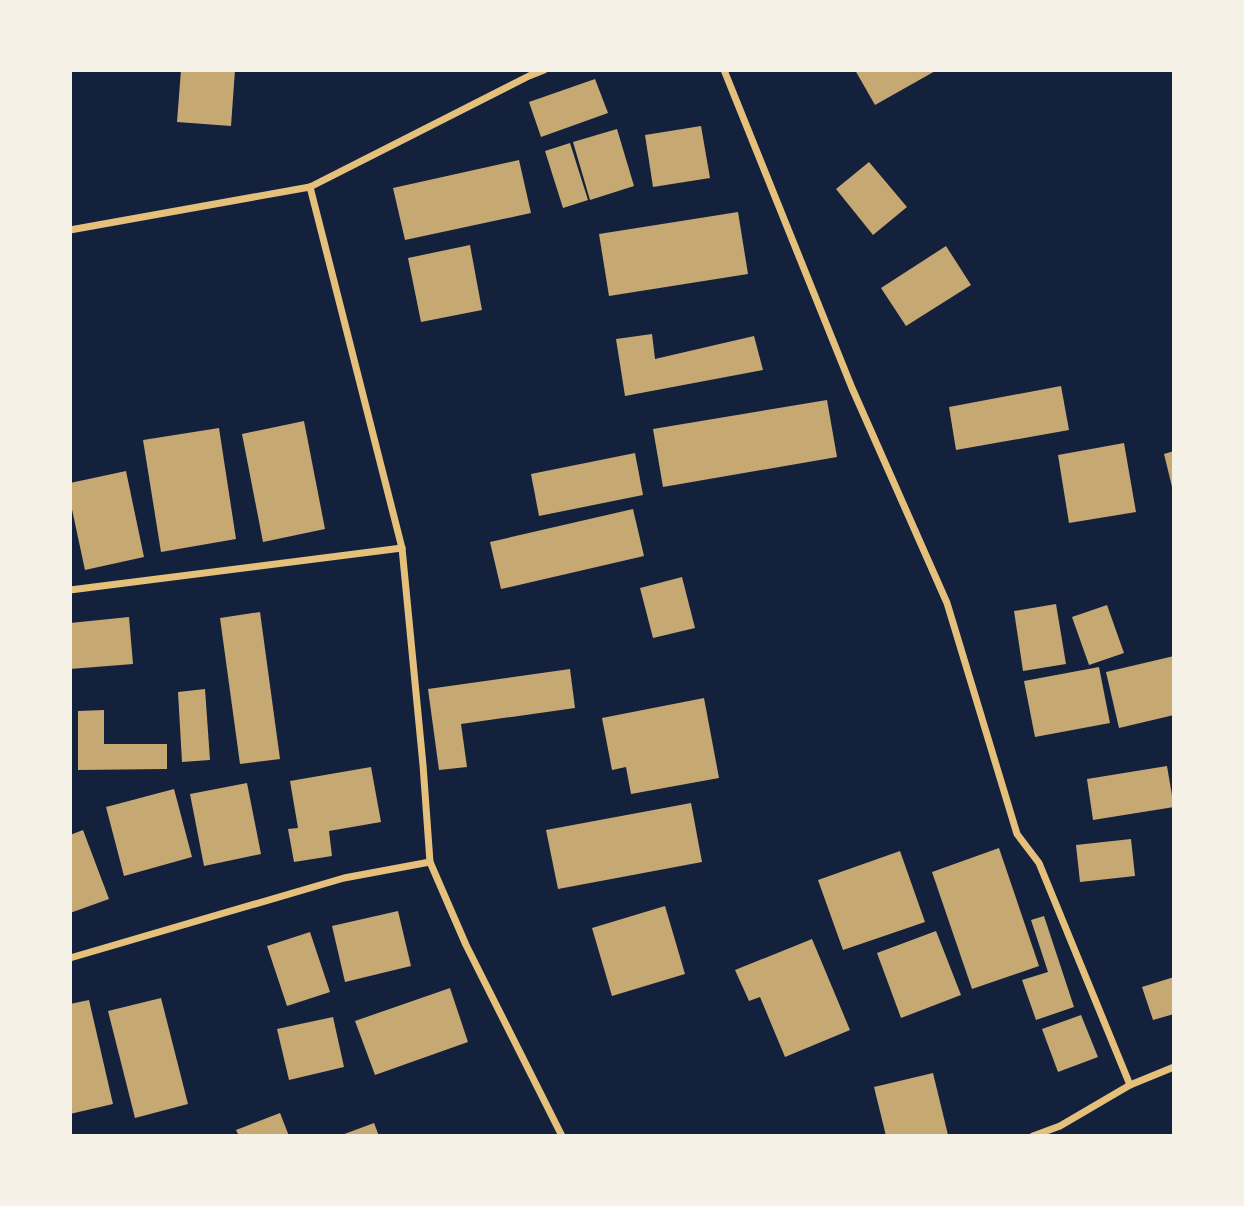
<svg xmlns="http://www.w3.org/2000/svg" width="1244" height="1206" font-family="Figtree,sans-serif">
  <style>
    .building { fill: #c6a872 }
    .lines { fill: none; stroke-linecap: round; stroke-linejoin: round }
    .minor { stroke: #e5c07b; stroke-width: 7 }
  </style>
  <rect width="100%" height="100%" fill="#14213d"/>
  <g class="building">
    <path d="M 181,70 L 235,70 L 231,126 L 177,122 Z"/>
    <path d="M 855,70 L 937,70 L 875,105 Z"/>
    <path d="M 595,79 L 608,113 L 541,137 L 529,102 Z"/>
    <path d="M 701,126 L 710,178 L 653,187 L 645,135 Z"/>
    <path d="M 617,129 L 634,186 L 590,200 L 573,142 Z"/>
    <path d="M 570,143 L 588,200 L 563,208 L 545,151 Z"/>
    <path d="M 519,160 L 531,213 L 405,240 L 393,188 Z"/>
    <path d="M 869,162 L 907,207 L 873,235 L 836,189 Z"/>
    <path d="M 738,212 L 748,274 L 609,296 L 599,234 Z"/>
    <path d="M 470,245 L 482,310 L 421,322 L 408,258 Z"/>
    <path d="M 946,246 L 971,285 L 906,326 L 881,288 Z"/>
    <path d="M 652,334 L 655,359 L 754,336 L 763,370 L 625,396 L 616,339 Z"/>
    <path d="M 1061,386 L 1069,430 L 956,450 L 949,407 Z"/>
    <path d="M 827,400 L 837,457 L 663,487 L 653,429 Z"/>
    <path d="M 304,421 L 325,529 L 263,542 L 242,434 Z"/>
    <path d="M 219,428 L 236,539 L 161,552 L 143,440 Z"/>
    <path d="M 1124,443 L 1136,512 L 1069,523 L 1058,455 Z"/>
    <path d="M 1174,451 L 1174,491 L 1173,491 L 1164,454 Z"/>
    <path d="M 635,453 L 643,495 L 539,516 L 531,474 Z"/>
    <path d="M 126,471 L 144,557 L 85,570 L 70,500 L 70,483 Z"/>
    <path d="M 633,509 L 644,556 L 501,589 L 490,542 Z"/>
    <path d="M 682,577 L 695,628 L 653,638 L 640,588 Z"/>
    <path d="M 1056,604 L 1066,664 L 1023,671 L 1014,611 Z"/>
    <path d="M 1107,605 L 1124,653 L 1089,665 L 1072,617 Z"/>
    <path d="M 260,612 L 280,759 L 240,764 L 220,618 Z"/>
    <path d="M 129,617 L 133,664 L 70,669 L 70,623 Z"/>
    <path d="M 1174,656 L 1174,715 L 1119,728 L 1106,672 Z"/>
    <path d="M 1099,667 L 1110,723 L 1035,737 L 1024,681 Z"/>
    <path d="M 570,669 L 575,708 L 461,724 L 467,767 L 439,770 L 428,689 Z"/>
    <path d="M 205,689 L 210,760 L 182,762 L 178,692 Z"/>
    <path d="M 704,698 L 719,778 L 631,794 L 626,767 L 612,770 L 602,718 Z"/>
    <path d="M 104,710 L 104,744 L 167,744 L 167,769 L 78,770 L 78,711 Z"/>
    <path d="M 1167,766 L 1174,807 L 1093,820 L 1087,779 Z"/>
    <path d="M 371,767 L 381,822 L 329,831 L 332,856 L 294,862 L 288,829 L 298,828 L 290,781 Z"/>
    <path d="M 247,783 L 261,854 L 204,866 L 190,794 Z"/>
    <path d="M 174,789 L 192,857 L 124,876 L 106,807 Z"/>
    <path d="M 691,803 L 702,862 L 558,889 L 546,830 Z"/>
    <path d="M 83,830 L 109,899 L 70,913 L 70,835 Z"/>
    <path d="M 1131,839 L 1135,876 L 1080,882 L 1076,845 Z"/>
    <path d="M 999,848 L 1039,966 L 972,989 L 932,872 Z"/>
    <path d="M 900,851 L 925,922 L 843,950 L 818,880 Z"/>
    <path d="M 665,906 L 685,974 L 612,996 L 592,928 Z"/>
    <path d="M 398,911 L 411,966 L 345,982 L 332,926 Z"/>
    <path d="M 1044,916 L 1074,1007 L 1036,1020 L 1022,980 L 1048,972 L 1031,920 Z"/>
    <path d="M 936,931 L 961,995 L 901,1018 L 877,953 Z"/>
    <path d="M 310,932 L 330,992 L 287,1006 L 267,946 Z"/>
    <path d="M 812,939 L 850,1030 L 785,1057 L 760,997 L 749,1001 L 735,970 Z"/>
    <path d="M 1174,977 L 1174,1014 L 1153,1020 L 1142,987 Z"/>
    <path d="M 450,988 L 468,1042 L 375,1075 L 355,1021 Z"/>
    <path d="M 161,998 L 188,1104 L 135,1118 L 108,1011 Z"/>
    <path d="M 89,1000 L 113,1104 L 70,1114 L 70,1004 Z"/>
    <path d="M 1081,1015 L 1098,1057 L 1058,1072 L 1042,1029 Z"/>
    <path d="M 333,1017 L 344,1067 L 289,1080 L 277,1029 Z"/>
    <path d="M 933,1073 L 948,1135 L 886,1136 L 874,1087 Z"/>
    <path d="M 280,1113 L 289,1136 L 239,1136 L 236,1130 Z"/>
    <path d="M 374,1123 L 379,1136 L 339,1136 Z"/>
  </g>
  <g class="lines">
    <g class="minor">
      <path d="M 724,70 L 852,388 L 947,603 L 1017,834 L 1039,863 L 1130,1085"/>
      <path d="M 310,187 L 402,548 L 423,765 L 430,862 L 466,945 L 562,1136"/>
      <path d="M 70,230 L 310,187 L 529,76 L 544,70"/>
      <path d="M 70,590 L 402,548"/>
      <path d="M 70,958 L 344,878 L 430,862"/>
      <path d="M 1033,1136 L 1060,1126 L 1130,1085 L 1174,1067"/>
    </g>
  </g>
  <rect width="1244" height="1206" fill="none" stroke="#f6f1e7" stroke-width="144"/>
</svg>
